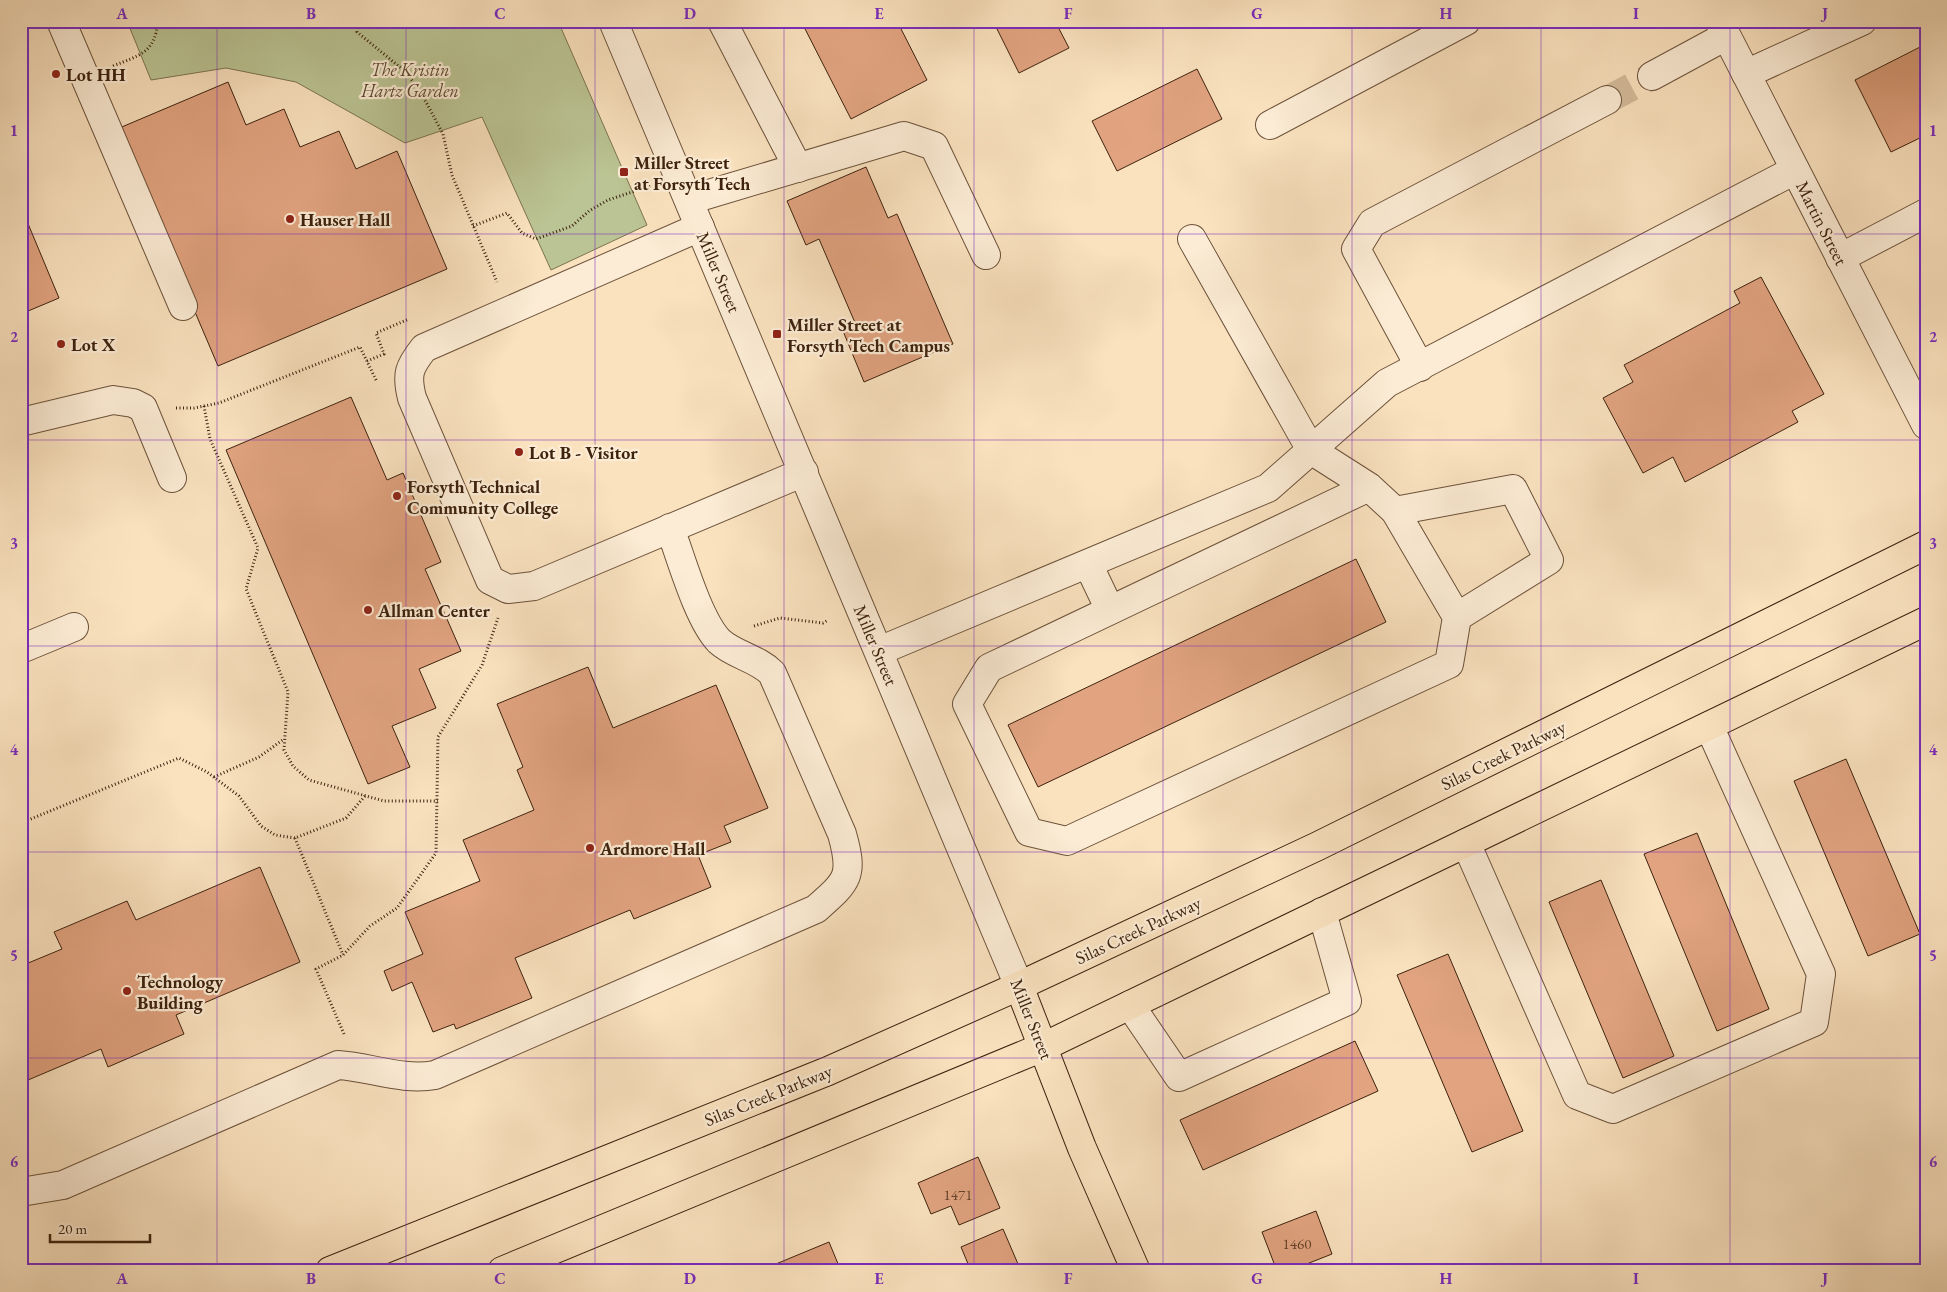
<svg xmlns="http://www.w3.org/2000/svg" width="1947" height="1292" font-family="'EB Garamond',serif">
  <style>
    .green { fill: #bbc494; stroke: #7c7351 }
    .building { fill: #e1a380; stroke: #3d220e }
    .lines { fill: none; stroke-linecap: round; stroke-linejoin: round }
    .minor-tunnel { stroke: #d4bc9c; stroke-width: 28; stroke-dasharray: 28 14; stroke-linecap: butt }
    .minor-casing { stroke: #6c523a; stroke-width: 30 }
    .major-casing { stroke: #3d220e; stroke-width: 30 }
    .path { stroke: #3d220e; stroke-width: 3; stroke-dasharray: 1 2.5; stroke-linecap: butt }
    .minor { stroke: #fcecd5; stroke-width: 28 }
    .major { stroke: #fae2bf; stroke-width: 28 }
    .grid { fill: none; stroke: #7b2cbf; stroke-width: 1; stroke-opacity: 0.55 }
    .poi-dot { fill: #8f2418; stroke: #fcecd5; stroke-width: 2 }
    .labels { text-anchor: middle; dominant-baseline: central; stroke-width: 4.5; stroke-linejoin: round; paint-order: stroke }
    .number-label { font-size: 15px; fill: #66422a }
    .park-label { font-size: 18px; font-style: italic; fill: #5c4a30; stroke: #fcecd5 }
    .poi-label { font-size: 18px; font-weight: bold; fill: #3d220e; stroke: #fcecd5; text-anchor: start }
    .street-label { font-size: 18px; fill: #3d220e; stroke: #fcecd5 }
    .neatline { fill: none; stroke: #7b2cbf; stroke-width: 2 }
    .grid-label { font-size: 16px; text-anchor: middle; font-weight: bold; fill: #7b2cbf }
  </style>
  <rect width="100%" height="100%" fill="#fae2bf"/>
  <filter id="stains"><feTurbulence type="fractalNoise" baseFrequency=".004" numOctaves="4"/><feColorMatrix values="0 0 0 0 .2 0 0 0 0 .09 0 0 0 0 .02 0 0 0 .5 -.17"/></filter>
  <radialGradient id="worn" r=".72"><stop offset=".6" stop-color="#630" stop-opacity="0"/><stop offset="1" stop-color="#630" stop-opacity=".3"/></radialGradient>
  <path class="green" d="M 127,21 L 558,21 L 647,225 L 551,270 L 482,117 L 405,143 L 296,82 L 226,68 L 151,80 Z"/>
  <g class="building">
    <path d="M 801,21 L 897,21 L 927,80 L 851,119 Z"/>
    <path d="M 993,21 L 1055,21 L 1069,48 L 1019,73 Z"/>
    <path d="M 1926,44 L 1926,135 L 1891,152 L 1855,80 Z"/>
    <path d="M 1197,69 L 1222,119 L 1117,171 L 1092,121 Z"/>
    <path d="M 228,82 L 246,125 L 284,109 L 300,147 L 339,131 L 356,169 L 397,151 L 447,269 L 218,366 L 117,129 Z"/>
    <path d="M 866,167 L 888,218 L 897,214 L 953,344 L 864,382 L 843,331 L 856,325 L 819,239 L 806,245 L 787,201 Z"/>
    <path d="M 24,214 L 59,298 L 21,314 L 21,215 Z"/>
    <path d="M 1761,277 L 1824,394 L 1792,411 L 1798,422 L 1685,482 L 1673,457 L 1643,473 L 1603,398 L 1633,382 L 1624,365 L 1740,303 L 1734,291 Z"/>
    <path d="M 351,397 L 387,480 L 403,473 L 441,562 L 425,569 L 461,651 L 419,669 L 436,708 L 392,726 L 410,767 L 368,784 L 226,450 Z"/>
    <path d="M 1356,559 L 1386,622 L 1038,787 L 1008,725 Z"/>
    <path d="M 588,667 L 613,728 L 716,685 L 768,808 L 724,826 L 731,842 L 698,855 L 711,887 L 634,919 L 630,910 L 515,958 L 532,998 L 456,1029 L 454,1024 L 433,1032 L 412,982 L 392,991 L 384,971 L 423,954 L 405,912 L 480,881 L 463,840 L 534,810 L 517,770 L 523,767 L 497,704 Z"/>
    <path d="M 1846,759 L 1920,934 L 1868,956 L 1794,781 Z"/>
    <path d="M 1697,833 L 1769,1009 L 1717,1031 L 1644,854 Z"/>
    <path d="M 260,867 L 300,962 L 176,1015 L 184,1034 L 108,1067 L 101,1049 L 21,1083 L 21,966 L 62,949 L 54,932 L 127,901 L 136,920 Z"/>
    <path d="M 1601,880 L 1674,1056 L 1623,1078 L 1549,902 Z"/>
    <path d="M 1448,954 L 1523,1131 L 1472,1152 L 1397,975 Z"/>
    <path d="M 1355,1041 L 1378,1091 L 1203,1170 L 1180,1120 Z"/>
    <path d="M 978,1157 L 1000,1208 L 959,1225 L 951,1206 L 931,1214 L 918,1183 Z"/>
    <path d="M 1316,1211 L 1332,1254 L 1289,1271 L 1277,1271 L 1262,1232 Z"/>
    <path d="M 1003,1229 L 1021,1271 L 971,1271 L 961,1247 Z"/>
    <path d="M 829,1242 L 841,1271 L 759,1271 Z"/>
  </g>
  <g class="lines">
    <path class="minor-tunnel" d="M 1607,100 L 1652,76"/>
    <g class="minor-casing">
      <g id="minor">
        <path d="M 61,21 L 183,306"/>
        <path d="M 613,21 L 1019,986"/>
        <path d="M 722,21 L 798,168"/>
        <path d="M 1719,21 L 1926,425"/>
        <path d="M 1746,74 L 1862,21"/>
        <path d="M 1652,76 L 1726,36"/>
        <path d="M 1270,125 L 1466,21"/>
        <path d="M 689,200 L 904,136 L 934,146 L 986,255"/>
        <path d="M 700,227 L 424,348 C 409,367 406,374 412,398 L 490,580 L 508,589 L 534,586 L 804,472"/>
        <path d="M 1192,239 L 1311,450 L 1369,487 L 1395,511 L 1457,617 L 1449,664 L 1067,841 L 1029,832 L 967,704 L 989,668 L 1369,487"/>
        <path d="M 1840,258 L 1926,213"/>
        <path d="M 1420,367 L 1356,249 L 1372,223 L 1607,100"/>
        <path d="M 21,422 L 113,400 L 133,403 L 143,408 L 172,478"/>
        <path d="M 1395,511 L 1513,489 L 1549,560 L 1457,617"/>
        <path d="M 1088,564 L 1110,610"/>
        <path d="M 21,649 L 74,627"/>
        <path d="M 879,651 L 1268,488 L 1387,383 L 1795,170"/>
        <path d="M 1466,843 L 1577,1095 L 1613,1109 L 1814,1022 L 1821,974 L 1709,726"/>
        <path d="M 1130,1005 L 1179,1077 L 1347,1001 L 1322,912"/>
        <path d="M 21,1192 L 63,1185 L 338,1065 C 370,1067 403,1081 435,1075 L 816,909 C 848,881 854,876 842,834 L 772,673 C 757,658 734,655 719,641 C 698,619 681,558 670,528"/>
      </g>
    </g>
    <g class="major-casing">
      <g id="major">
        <path d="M 1019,986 L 1082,1148 L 1136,1271"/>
        <path d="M 330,1271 L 828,1071 L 1019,986 L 1318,846 L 1926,545"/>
        <path d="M 502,1271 L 1043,1047 L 1926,621"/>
      </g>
    </g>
    <g class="path">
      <path d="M 359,21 L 357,32 L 407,73 L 426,102 L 443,134 L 452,175 L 497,282"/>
      <path d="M 113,66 C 140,55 155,53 158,21"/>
      <path d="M 473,226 L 507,213 L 522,233 L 536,239 L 572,226 L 589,211 L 608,200 L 650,186"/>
      <path d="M 367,361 L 384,354 L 376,333 L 409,319"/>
      <path d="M 204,406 L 210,439 L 258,548 L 246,589 L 288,692 L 284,750 L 293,766 L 309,780 L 384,801 L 438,801"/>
      <path d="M 176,408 L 194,408 L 219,403 L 360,347 L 377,382"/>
      <path d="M 754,626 L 780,618 L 823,623 L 828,620"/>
      <path d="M 214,777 L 259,757 L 284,739"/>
      <path d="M 21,823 L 179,758 L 207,772 L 239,796 L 261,826 L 275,835 L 295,838 L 346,818 L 365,796"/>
      <path d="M 295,838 L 343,955"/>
      <path d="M 344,1034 L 316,969 L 343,955 L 370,926 L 397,908 L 436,853 L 438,737 L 482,665 L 498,618"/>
    </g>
    <use href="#minor" class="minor"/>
    <use href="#major" class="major"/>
  </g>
  <path class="grid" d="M 217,21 L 217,1271M 406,21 L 406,1271M 595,21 L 595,1271M 784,21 L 784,1271M 974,21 L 974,1271M 1163,21 L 1163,1271M 1352,21 L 1352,1271M 1541,21 L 1541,1271M 1730,21 L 1730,1271M 21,234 L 1926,234M 21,440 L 1926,440M 21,646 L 1926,646M 21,852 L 1926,852M 21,1058 L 1926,1058"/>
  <g class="poi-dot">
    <circle cx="56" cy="74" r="5"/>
    <rect x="619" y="167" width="10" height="10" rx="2.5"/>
    <circle cx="290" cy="219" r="5"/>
    <rect x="772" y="329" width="10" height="10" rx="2.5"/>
    <circle cx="61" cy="344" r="5"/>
    <circle cx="519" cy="452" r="5"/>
    <circle cx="397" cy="496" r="5"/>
    <circle cx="368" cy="610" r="5"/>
    <circle cx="590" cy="848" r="5"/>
    <circle cx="127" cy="991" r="5"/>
  </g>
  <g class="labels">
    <g class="number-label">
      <text x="958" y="1194">1471</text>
      <text x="1297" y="1243">1460</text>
    </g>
    <g class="park-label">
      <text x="410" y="69">The Kristin<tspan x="410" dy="21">Hartz Garden</tspan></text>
    </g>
    <g class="poi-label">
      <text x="66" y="74">Lot HH</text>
      <text x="634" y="162">Miller Street<tspan x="634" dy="21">at Forsyth Tech</tspan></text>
      <text x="300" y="219">Hauser Hall</text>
      <text x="787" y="324">Miller Street at<tspan x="787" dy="21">Forsyth Tech Campus</tspan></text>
      <text x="71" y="344">Lot X</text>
      <text x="529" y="452">Lot B - Visitor</text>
      <text x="407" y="486">Forsyth Technical<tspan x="407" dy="21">Community College</tspan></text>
      <text x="378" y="610">Allman Center</text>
      <text x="600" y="848">Ardmore Hall</text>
      <text x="137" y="981">Technology<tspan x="137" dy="21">Building</tspan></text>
    </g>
    <g class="street-label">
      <text transform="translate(1822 223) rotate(63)">Martin Street</text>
      <text transform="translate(719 272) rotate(67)">Miller Street</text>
      <text transform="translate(876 645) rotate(67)">Miller Street</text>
      <text transform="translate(1503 755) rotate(-26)">Silas Creek Parkway</text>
      <text transform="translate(1138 930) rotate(-25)">Silas Creek Parkway</text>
      <text transform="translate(1032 1019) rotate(68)">Miller Street</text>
      <text transform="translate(768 1095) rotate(-22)">Silas Creek Parkway</text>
    </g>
  </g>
  <rect width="1947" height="1292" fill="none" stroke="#fae2bf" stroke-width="55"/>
  <path d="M50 1234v8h100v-8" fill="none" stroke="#3d220e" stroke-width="2.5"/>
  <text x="58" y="1234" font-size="15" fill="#3d220e" stroke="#fcecd5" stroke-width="4" paint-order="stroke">20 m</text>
  <rect x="28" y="28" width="1892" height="1236" class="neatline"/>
  <g class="grid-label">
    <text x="122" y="19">A</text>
    <text x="311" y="19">B</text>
    <text x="500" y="19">C</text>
    <text x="690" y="19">D</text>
    <text x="879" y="19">E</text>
    <text x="1068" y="19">F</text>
    <text x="1257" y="19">G</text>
    <text x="1446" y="19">H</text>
    <text x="1636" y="19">I</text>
    <text x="1825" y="19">J</text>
    <text x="14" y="136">1</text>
    <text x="1933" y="136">1</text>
    <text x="14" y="342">2</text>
    <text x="1933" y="342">2</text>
    <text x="14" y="549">3</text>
    <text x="1933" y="549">3</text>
    <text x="14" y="755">4</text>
    <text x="1933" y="755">4</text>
    <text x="14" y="961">5</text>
    <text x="1933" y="961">5</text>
    <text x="14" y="1167">6</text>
    <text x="1933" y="1167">6</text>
    <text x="122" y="1284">A</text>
    <text x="311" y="1284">B</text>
    <text x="500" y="1284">C</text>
    <text x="690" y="1284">D</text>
    <text x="879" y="1284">E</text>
    <text x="1068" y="1284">F</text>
    <text x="1257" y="1284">G</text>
    <text x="1446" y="1284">H</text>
    <text x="1636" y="1284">I</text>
    <text x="1825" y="1284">J</text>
  </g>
  <rect width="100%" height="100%" filter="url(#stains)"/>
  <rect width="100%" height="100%" fill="url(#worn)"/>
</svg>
